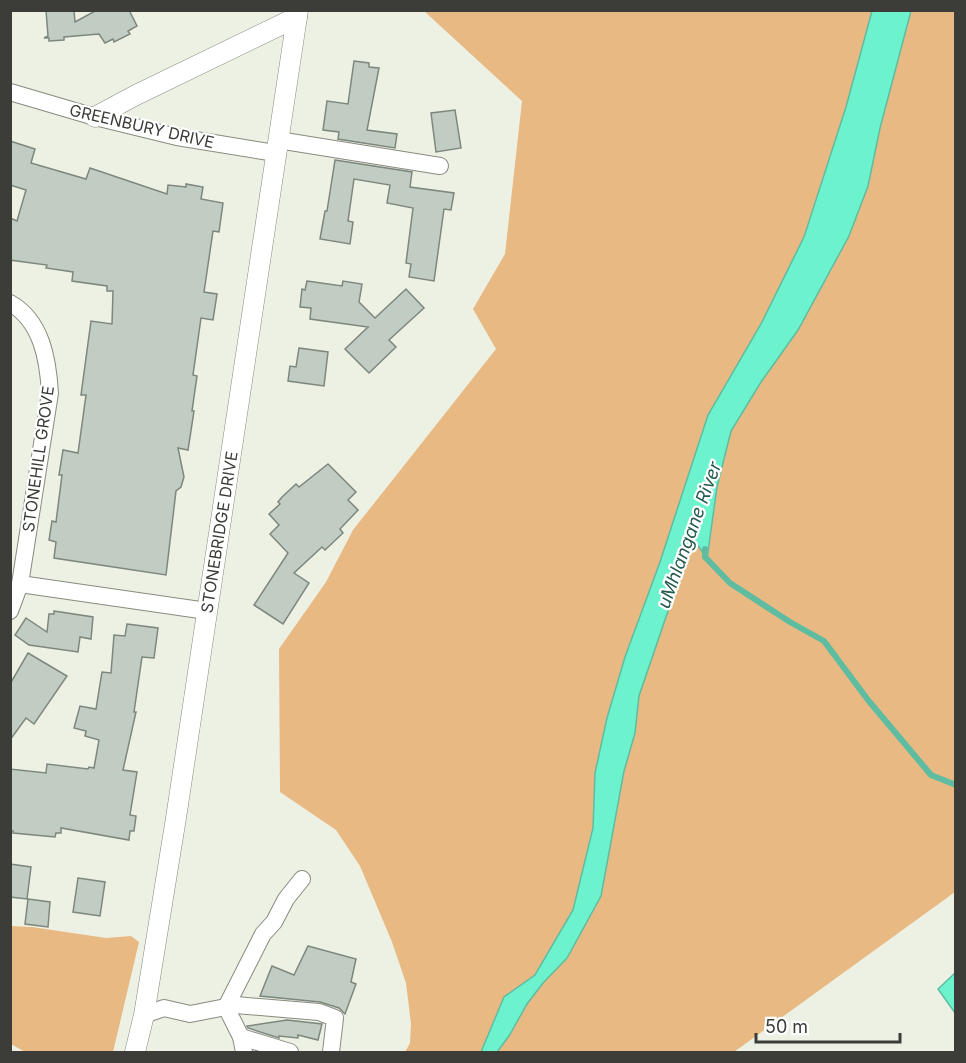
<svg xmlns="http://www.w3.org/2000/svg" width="966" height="1063" font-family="Inter,sans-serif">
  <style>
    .green { fill: #e8b983 }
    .water { fill: #6df2ce; stroke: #5ebca1; stroke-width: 1.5 }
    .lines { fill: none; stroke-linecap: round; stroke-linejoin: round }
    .stream { stroke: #5ebca1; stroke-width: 6 }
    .building { fill: #c1ccc2; stroke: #7d877e; stroke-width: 1.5 }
    .minor-casing { stroke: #888b7f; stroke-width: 18 }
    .tertiary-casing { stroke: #888b7f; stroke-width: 21 }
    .minor { stroke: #fff; stroke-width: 16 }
    .tertiary { stroke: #fff; stroke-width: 20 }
    .labels { text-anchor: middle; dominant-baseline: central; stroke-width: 4.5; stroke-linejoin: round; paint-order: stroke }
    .street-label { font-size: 16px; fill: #3c3d38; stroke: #fff }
    .water-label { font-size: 18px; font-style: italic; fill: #255c4d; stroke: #fff }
  </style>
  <rect width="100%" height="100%" fill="#edf1e4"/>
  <g class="green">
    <path d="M 424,11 L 955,11 L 955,892 L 734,1052 L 405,1052 L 410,1043 L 411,1024 L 406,983 L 392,942 L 360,866 L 336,830 L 280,792 L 279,649 L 326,582 L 353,530 L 496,349 L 473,309 L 505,254 L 522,101 Z"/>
    <path d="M 11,926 L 32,927 L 106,938 L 131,936 L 139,942 L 113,1052 L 25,1052 L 11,1044 Z"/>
  </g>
  <g class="water">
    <path d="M 872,11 L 911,11 L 880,128 L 868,186 L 849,236 L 798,330 L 761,382 L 731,431 L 717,487 L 707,559 L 693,538 L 639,696 L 635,733 L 624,771 L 601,896 L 567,958 L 543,983 L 527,1004 L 509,1036 L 497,1052 L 481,1052 L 504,997 L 535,975 L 573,910 L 593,828 L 595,773 L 607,718 L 625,657 L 660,562 L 708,415 L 761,324 L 804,237 L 846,107 Z"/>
    <path d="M 955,973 L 955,1013 L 938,989 Z"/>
  </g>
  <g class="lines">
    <path class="stream" d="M 705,549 L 705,557 L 730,583 L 790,622 L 824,641 L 868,700 L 931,775 L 956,785"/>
  </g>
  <g class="building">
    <path d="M 46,10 L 74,10 L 75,22 L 97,10 L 129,10 L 137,26 L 128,31 L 130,34 L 114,42 L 113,39 L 105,43 L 99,34 L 64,37 L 64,40 L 49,41 L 49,38 L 44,38 L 48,36 Z"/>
    <path d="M 354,61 L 369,63 L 369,67 L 379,68 L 367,130 L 397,134 L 395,148 L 338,139 L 339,132 L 323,130 L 327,101 L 348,104 Z"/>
    <path d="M 455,110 L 461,148 L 436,152 L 431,113 Z"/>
    <path d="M 10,141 L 35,149 L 31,163 L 86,179 L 90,168 L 167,194 L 168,185 L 186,187 L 186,184 L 203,187 L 201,199 L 223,203 L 219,232 L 213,231 L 204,292 L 217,294 L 213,320 L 201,318 L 193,375 L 197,376 L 192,411 L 194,411 L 188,450 L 178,448 L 184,477 L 181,487 L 176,491 L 166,575 L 54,558 L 56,542 L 49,540 L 52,521 L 56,522 L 62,475 L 59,475 L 63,450 L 78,453 L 86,395 L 81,395 L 91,321 L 112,324 L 113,291 L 107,291 L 107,286 L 72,281 L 73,272 L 46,268 L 47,265 L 10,260 L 10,218 L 17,221 L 26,190 L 10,185 Z"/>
    <path d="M 335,160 L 412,172 L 410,187 L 454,193 L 451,210 L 444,209 L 434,281 L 409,277 L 411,264 L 406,263 L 413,208 L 387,203 L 390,185 L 354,179 L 348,221 L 353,222 L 350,244 L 320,239 L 325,211 L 327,211 Z"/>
    <path d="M 307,281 L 342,286 L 343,281 L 362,284 L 359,302 L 375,318 L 406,289 L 424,308 L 389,340 L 396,347 L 369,373 L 345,349 L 368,327 L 310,319 L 311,308 L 300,307 L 302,289 L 305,290 Z"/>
    <path d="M 299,348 L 328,352 L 324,386 L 288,381 L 290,366 L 296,367 Z"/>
    <path d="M 328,464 L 356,492 L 348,500 L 358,510 L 340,529 L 343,533 L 325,550 L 322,547 L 294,573 L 309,583 L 283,624 L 254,605 L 288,553 L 270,534 L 279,525 L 269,514 L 280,504 L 278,502 L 282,497 L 296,484 L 299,487 Z"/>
    <path d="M 54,611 L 93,617 L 91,639 L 80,637 L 78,652 L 29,645 L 15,635 L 26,618 L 47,632 L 49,614 L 54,614 Z"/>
    <path d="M 127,624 L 158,628 L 154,658 L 142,657 L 134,712 L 136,712 L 123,770 L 137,772 L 130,815 L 136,816 L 134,831 L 130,831 L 129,840 L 61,828 L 61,833 L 56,833 L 55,837 L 13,833 L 13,831 L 10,831 L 10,769 L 46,773 L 47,764 L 88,769 L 89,767 L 94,768 L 99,740 L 85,736 L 86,731 L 74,728 L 80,706 L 96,709 L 102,672 L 111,673 L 114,635 L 125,636 Z"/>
    <path d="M 28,653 L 67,676 L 34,724 L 26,718 L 10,740 L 10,684 Z"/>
    <path d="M 10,864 L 31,867 L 27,899 L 10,897 Z"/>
    <path d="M 78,878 L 105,882 L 100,916 L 73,912 Z"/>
    <path d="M 28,899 L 50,902 L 48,927 L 25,924 Z"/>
    <path d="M 308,946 L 356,959 L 351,982 L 356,984 L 345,1014 L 339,1008 L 320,1002 L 260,996 L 272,966 L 294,975 Z"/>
    <path d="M 287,1020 L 322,1024 L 318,1040 L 298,1035 L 298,1038 L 279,1036 L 279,1038 L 248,1028 L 247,1026 Z"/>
  </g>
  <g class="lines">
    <g class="minor-casing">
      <g id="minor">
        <path d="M 10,92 L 95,117 L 177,137 L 275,153"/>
        <path d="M 278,140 L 440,166"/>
        <path d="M 10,303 C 42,321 48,360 50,393 L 20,584 L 10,611"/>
        <path d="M 20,584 L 207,611"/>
        <path d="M 144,1015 L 164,1008 L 190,1014 L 236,1005 L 319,1012 L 335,1018 L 331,1052"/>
        <path d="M 241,1037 L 290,1052"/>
        <path d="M 244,1052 L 241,1037 L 226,1007 L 263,934 L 274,922 L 286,899 L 302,879"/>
      </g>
    </g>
    <g class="tertiary-casing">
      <g id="tertiary">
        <path d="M 95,117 L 136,95 L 297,17"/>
        <path d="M 135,1052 L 144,1015 L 176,818 L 298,10"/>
      </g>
    </g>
    <use href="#minor" class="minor"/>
    <use href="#tertiary" class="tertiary"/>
  </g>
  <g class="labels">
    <g class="street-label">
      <text transform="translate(142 126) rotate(13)">GREENBURY DRIVE</text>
      <text transform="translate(38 459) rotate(-82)">STONEHILL GROVE</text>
      <text transform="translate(219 532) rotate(-81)">STONEBRIDGE DRIVE</text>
    </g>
    <g class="water-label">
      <text transform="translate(689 535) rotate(-70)">uMhlangane River</text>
    </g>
  </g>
  <rect width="966" height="1063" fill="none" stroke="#3c3d38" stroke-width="24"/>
  <path d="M756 1033v9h144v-9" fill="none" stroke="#3c3d38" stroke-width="3"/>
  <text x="765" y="1033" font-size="18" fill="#3c3d38" stroke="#ffffff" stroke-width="4.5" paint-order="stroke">50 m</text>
</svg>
